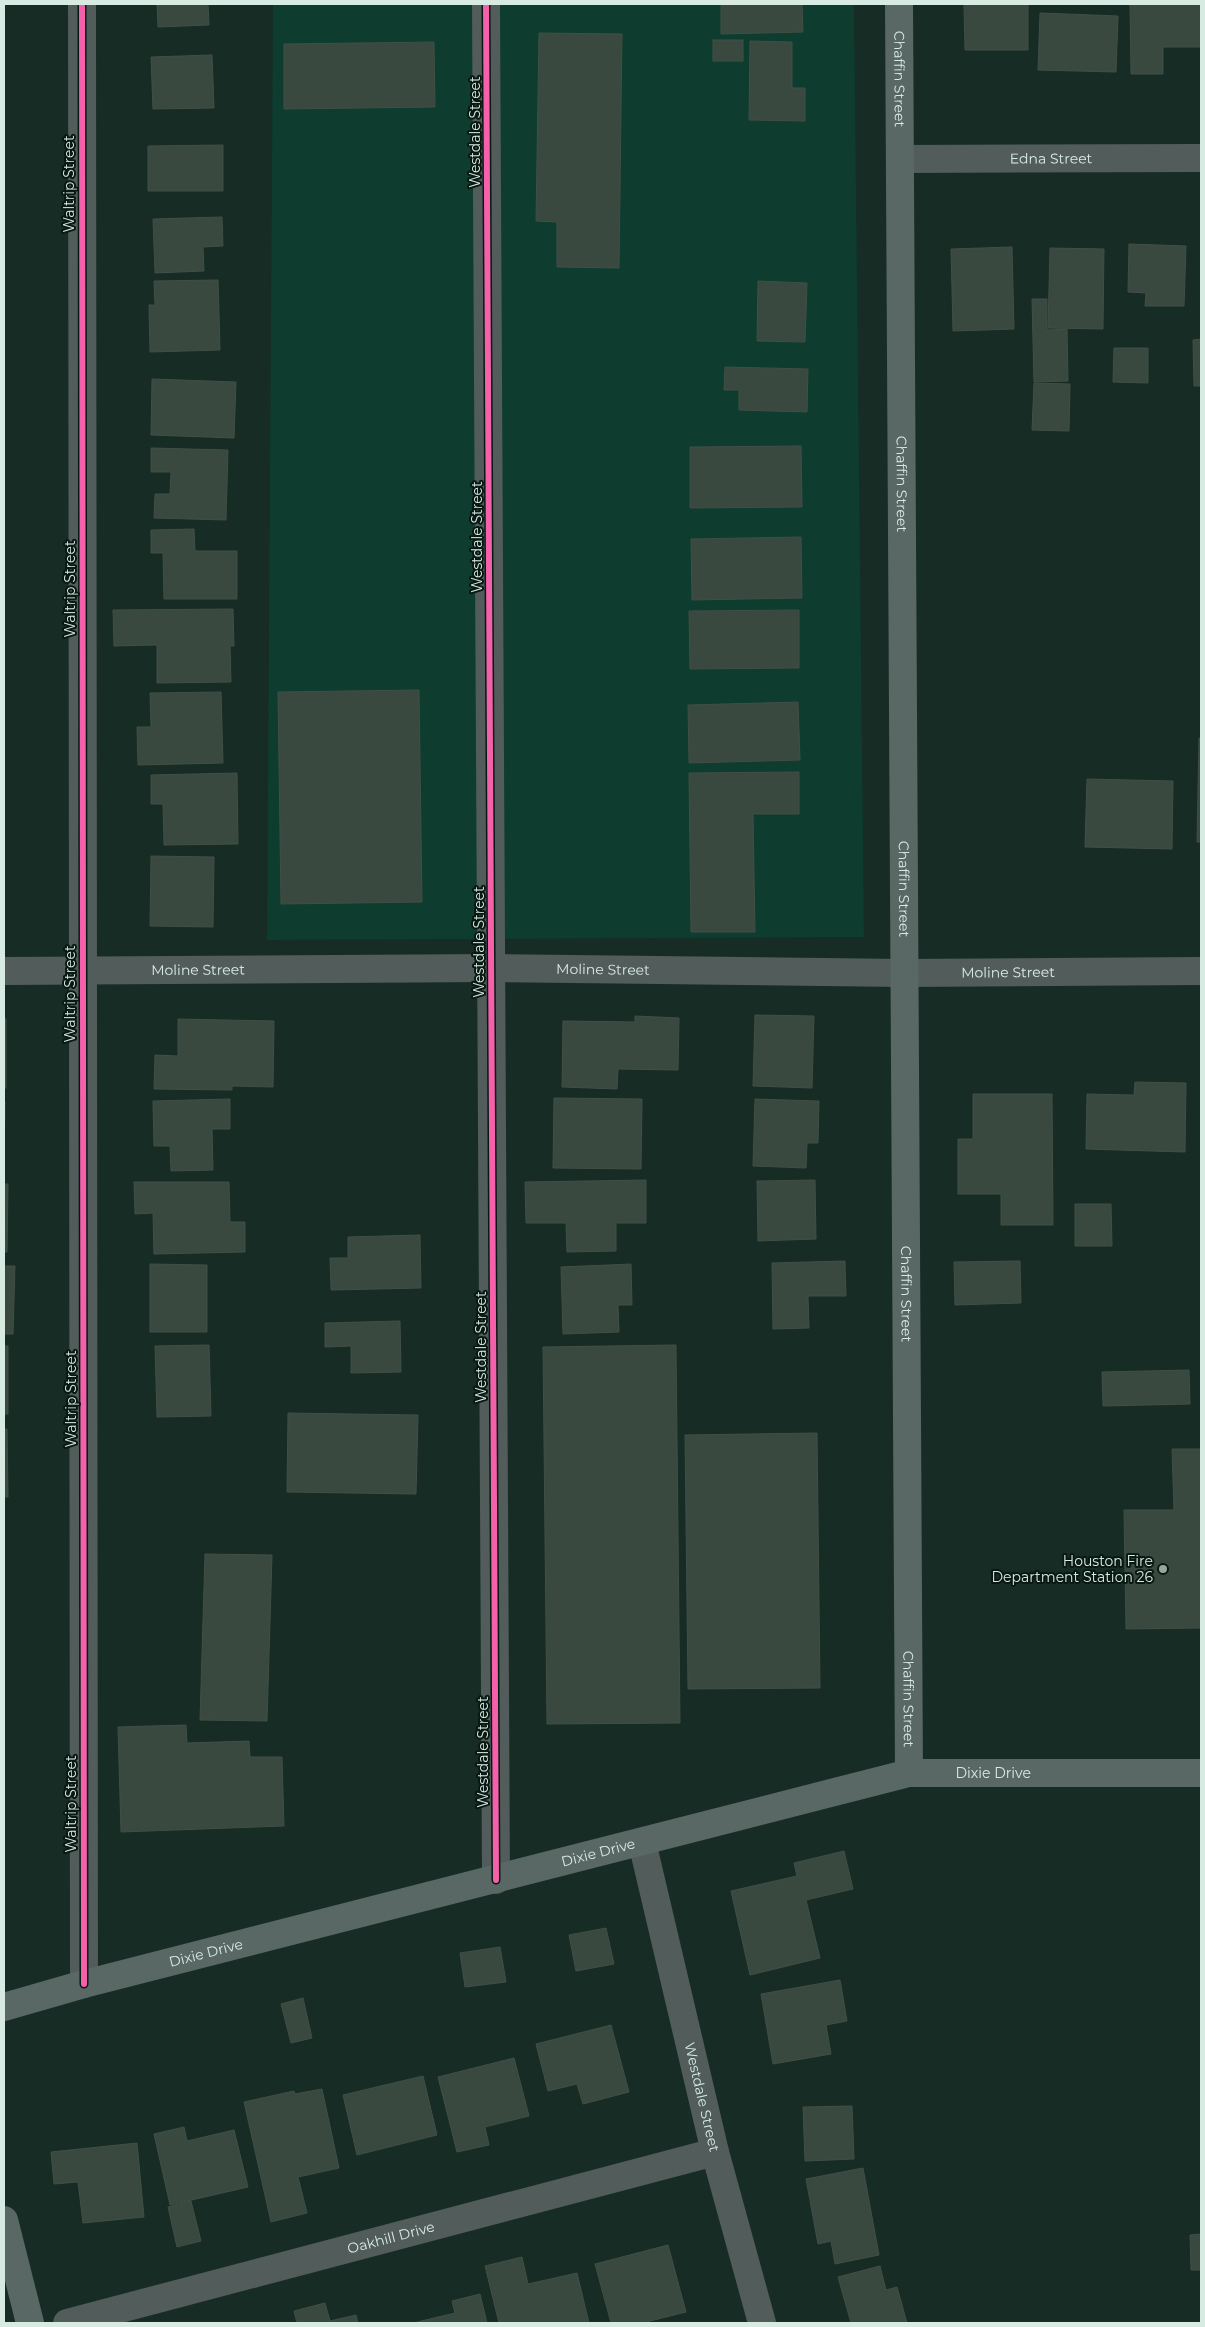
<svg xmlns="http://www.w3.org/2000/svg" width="1205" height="2327" font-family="Montserrat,sans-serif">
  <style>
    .built { fill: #0e3c2f }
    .building { fill: #394940; stroke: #414f47 }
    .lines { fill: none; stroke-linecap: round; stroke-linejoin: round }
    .street { stroke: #515c5b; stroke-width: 28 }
    .secondary { stroke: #596765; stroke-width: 28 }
    .cycleway-casing { stroke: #091813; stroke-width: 9 }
    .cycleway { stroke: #f560ab; stroke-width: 6 }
    .poi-dot { fill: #94a8a0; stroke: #091813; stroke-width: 2 }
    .labels { text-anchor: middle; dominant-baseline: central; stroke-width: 4; stroke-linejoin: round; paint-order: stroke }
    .street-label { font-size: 14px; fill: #d7ebe2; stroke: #091813 }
    .poi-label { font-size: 14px; fill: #d7ebe2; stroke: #091813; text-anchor: end }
  </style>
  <rect width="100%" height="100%" fill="#172c25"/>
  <path class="built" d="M 273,4 L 854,4 L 864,937 L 267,940 Z"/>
  <g class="building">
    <path d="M 157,4 L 208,4 L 209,25 L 158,27 Z"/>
    <path d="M 721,4 L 802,4 L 803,32 L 721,34 Z"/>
    <path d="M 964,4 L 1028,4 L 1028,50 L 965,50 Z"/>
    <path d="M 1130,4 L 1201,4 L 1201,47 L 1163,47 L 1163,74 L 1131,74 Z"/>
    <path d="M 1040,13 L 1118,16 L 1116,72 L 1038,70 Z"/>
    <path d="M 539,33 L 622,34 L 619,268 L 557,267 L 557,222 L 536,221 Z"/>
    <rect x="713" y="40" width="30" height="21"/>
    <path d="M 750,41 L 792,42 L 792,88 L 805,88 L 805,121 L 749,120 Z"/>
    <path d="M 434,42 L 435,107 L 284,109 L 284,44 Z"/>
    <path d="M 212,55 L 214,108 L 153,109 L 151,57 Z"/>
    <path d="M 223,145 L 223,191 L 148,191 L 148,146 Z"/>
    <path d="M 222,217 L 223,246 L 203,247 L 204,271 L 155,273 L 153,219 Z"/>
    <path d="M 1129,244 L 1186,246 L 1184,306 L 1145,306 L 1146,293 L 1128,292 Z"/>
    <path d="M 1012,247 L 1014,329 L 953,331 L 951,249 Z"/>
    <path d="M 1050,248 L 1104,249 L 1103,329 L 1048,328 Z"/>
    <path d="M 218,280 L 220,350 L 150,352 L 149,305 L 155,305 L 154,281 Z"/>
    <path d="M 758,281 L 807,283 L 805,342 L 757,341 Z"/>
    <path d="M 1032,299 L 1047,299 L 1047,330 L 1067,329 L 1068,381 L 1034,382 Z"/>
    <path d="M 1201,339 L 1201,386 L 1194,386 L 1193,340 Z"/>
    <path d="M 1114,348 L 1148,348 L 1148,383 L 1113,382 Z"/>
    <path d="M 725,367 L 808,369 L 807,412 L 739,410 L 739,390 L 724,390 Z"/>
    <path d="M 152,379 L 236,382 L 234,438 L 151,435 Z"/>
    <path d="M 1034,383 L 1070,384 L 1069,431 L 1032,430 Z"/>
    <path d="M 801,446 L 802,507 L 690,508 L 690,447 Z"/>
    <path d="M 151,448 L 228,450 L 226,520 L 154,518 L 155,494 L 170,494 L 171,472 L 151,472 Z"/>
    <path d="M 194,529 L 195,551 L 237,551 L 237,599 L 164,599 L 163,553 L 151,553 L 151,530 Z"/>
    <path d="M 801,537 L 802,598 L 692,600 L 691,539 Z"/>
    <path d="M 233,609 L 234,646 L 230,646 L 231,682 L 157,683 L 157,645 L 114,646 L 113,610 Z"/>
    <path d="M 799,610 L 799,668 L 690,669 L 689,611 Z"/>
    <path d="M 419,690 L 422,902 L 281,904 L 278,692 Z"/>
    <path d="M 221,692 L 223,763 L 138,765 L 137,727 L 151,727 L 150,693 Z"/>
    <path d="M 798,702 L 800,760 L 689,763 L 688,705 Z"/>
    <path d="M 1199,738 L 1201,738 L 1201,842 L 1197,842 Z"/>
    <path d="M 799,772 L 799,814 L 753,814 L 755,932 L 691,932 L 689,773 Z"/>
    <path d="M 237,773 L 238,844 L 164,845 L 163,804 L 151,804 L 151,775 Z"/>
    <path d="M 1087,779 L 1173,781 L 1172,849 L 1085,847 Z"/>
    <path d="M 151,856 L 214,857 L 213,927 L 150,926 Z"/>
    <path d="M 755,1015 L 814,1016 L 812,1088 L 753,1086 Z"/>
    <path d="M 635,1016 L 679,1018 L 678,1070 L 618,1069 L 617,1089 L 562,1087 L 563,1021 L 635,1022 Z"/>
    <rect x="4" y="1019" width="2" height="69"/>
    <path d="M 178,1019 L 274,1021 L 273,1087 L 232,1086 L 232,1090 L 154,1089 L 155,1055 L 178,1056 Z"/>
    <path d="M 1135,1082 L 1186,1083 L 1185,1152 L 1086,1149 L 1087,1094 L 1134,1095 Z"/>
    <path d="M 973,1094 L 1052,1094 L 1053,1225 L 1001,1225 L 1001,1194 L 958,1194 L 958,1139 L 973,1139 Z"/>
    <path d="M 554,1098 L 642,1099 L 641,1169 L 553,1168 Z"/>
    <path d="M 230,1099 L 230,1129 L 212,1129 L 213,1170 L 171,1171 L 170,1146 L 154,1146 L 153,1101 Z"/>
    <path d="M 755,1099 L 819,1101 L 818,1143 L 807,1143 L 806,1168 L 753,1166 Z"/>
    <path d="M 4,1102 L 5,1102 L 4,1160 Z"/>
    <path d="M 646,1180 L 646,1223 L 616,1223 L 616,1251 L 567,1252 L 566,1223 L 526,1223 L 525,1182 Z"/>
    <path d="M 815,1180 L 816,1239 L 758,1241 L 757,1181 Z"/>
    <path d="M 134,1182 L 229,1182 L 230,1222 L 245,1222 L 245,1252 L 154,1254 L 153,1213 L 135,1214 Z"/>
    <path d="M 4,1184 L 8,1184 L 7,1252 L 4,1252 Z"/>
    <path d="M 1075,1204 L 1111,1204 L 1112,1246 L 1075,1246 Z"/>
    <path d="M 420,1235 L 421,1288 L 331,1290 L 330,1258 L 348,1258 L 348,1237 Z"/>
    <path d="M 845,1261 L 846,1296 L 808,1296 L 809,1328 L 773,1329 L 772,1263 Z"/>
    <path d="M 1020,1261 L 1021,1303 L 955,1305 L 954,1262 Z"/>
    <path d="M 150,1264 L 207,1265 L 207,1332 L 150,1332 Z"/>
    <path d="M 631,1264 L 632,1305 L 618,1305 L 619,1332 L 563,1334 L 561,1267 Z"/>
    <path d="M 4,1266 L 15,1266 L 13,1334 L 4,1334 Z"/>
    <path d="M 400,1321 L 401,1372 L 351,1373 L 351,1346 L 325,1347 L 325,1323 Z"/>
    <path d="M 209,1345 L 211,1416 L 157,1417 L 155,1346 Z"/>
    <path d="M 676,1345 L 680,1723 L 547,1724 L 543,1347 Z"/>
    <rect x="4" y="1346" width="4" height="68"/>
    <path d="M 1189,1370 L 1190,1404 L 1103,1406 L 1102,1372 Z"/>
    <path d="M 288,1413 L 418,1415 L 416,1494 L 287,1492 Z"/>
    <path d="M 4,1429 L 7,1429 L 8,1497 L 4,1497 Z"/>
    <path d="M 817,1433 L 820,1688 L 688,1689 L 685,1435 Z"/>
    <path d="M 1172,1449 L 1201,1449 L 1201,1628 L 1126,1629 L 1124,1510 L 1174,1510 Z"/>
    <path d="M 205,1554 L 272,1555 L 267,1721 L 200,1720 Z"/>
    <path d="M 186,1725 L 187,1743 L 249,1741 L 250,1757 L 282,1757 L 284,1826 L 121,1832 L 118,1727 Z"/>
    <path d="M 844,1851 L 853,1889 L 806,1900 L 820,1958 L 750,1975 L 731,1891 L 797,1876 L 794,1863 Z"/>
    <path d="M 606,1928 L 614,1964 L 576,1971 L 569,1935 Z"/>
    <path d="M 500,1947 L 506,1982 L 465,1987 L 460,1953 Z"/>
    <path d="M 840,1980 L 847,2021 L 826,2025 L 831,2054 L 773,2064 L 761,1994 Z"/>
    <path d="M 303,1998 L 312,2038 L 291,2043 L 281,2004 Z"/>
    <path d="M 611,2025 L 629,2092 L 583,2104 L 577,2084 L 548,2091 L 536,2044 Z"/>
    <path d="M 514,2058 L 529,2116 L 485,2127 L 489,2145 L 457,2152 L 438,2077 Z"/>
    <path d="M 423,2076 L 437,2135 L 357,2155 L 343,2095 Z"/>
    <path d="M 322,2089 L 339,2168 L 298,2177 L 307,2213 L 271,2222 L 244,2102 L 294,2091 L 295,2094 Z"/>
    <path d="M 852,2106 L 854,2159 L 805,2161 L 803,2107 Z"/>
    <path d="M 184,2127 L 187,2141 L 234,2130 L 248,2187 L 170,2205 L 154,2134 Z"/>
    <path d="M 137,2143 L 144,2217 L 83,2223 L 78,2182 L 54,2184 L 51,2152 Z"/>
    <path d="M 863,2168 L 879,2255 L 835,2264 L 831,2241 L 818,2244 L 806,2179 Z"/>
    <path d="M 191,2201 L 201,2241 L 177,2247 L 168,2207 Z"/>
    <path d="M 1201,2234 L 1201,2270 L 1191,2270 L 1190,2235 Z"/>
    <path d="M 668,2245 L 686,2312 L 642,2323 L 611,2323 L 595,2264 Z"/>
    <path d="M 522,2257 L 528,2284 L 577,2273 L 589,2323 L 499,2323 L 485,2266 Z"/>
    <path d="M 880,2266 L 886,2290 L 897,2287 L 907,2323 L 851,2323 L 838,2277 Z"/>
    <path d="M 480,2294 L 487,2323 L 413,2323 L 455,2313 L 452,2301 Z"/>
    <path d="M 325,2303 L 330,2321 L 356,2315 L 358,2323 L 297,2323 L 294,2311 Z"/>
  </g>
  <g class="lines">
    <g class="street">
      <path d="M 82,4 L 84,1984"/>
      <path d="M 486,4 L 496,1880"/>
      <path id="s1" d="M 901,159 L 1201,158"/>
      <path id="s2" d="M 4,971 L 492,968 L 904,973 L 1201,971"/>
      <path id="s3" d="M 642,1842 L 715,2152 L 762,2323"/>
      <path id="s4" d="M 67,2323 L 715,2152"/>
    </g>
    <g class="secondary">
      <path id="s5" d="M 899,4 L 909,1773"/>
      <path id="s6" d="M 4,2007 L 84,1984 L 909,1773 L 1201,1773"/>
      <path d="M 4,2220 L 30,2323"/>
    </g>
    <g class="cycleway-casing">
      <g id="cycleway">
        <path d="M 82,4 L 84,1984"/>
        <path d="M 486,4 L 496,1880"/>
      </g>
    </g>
    <use href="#cycleway" class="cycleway"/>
  </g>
  <circle class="poi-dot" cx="1163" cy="1569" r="5"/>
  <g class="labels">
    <g class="street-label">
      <text stroke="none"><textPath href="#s5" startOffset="75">Chaffin Street</textPath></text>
      <text transform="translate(475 132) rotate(-90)">Westdale Street</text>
      <text stroke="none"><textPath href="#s1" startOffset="150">Edna Street</textPath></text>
      <text transform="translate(69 184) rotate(-90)">Waltrip Street</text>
      <text stroke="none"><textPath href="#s5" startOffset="480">Chaffin Street</textPath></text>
      <text transform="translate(477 537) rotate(-90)">Westdale Street</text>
      <text transform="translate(70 589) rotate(-90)">Waltrip Street</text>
      <text stroke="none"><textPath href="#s5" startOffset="885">Chaffin Street</textPath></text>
      <text transform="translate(479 942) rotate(-90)">Westdale Street</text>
      <text stroke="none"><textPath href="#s2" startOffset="599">Moline Street</textPath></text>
      <text stroke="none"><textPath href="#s2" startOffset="194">Moline Street</textPath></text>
      <text stroke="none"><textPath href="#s2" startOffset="1004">Moline Street</textPath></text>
      <text transform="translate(70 994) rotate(-90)">Waltrip Street</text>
      <text stroke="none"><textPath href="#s5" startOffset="1290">Chaffin Street</textPath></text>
      <text transform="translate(481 1347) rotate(-90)">Westdale Street</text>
      <text transform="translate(71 1399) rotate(-90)">Waltrip Street</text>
      <text stroke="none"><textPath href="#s5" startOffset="1695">Chaffin Street</textPath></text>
      <text transform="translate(483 1752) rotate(-90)">Westdale Street</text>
      <text stroke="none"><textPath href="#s6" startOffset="1019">Dixie Drive</textPath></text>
      <text transform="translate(71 1804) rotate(-90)">Waltrip Street</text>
      <text stroke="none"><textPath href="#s6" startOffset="614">Dixie Drive</textPath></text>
      <text stroke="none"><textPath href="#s6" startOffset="209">Dixie Drive</textPath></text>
      <text stroke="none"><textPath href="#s3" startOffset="262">Westdale Street</textPath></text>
      <text stroke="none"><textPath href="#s4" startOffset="335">Oakhill Drive</textPath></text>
    </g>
    <g class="poi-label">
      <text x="1153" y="1561">Houston Fire<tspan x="1153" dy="16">Department Station 26</tspan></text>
    </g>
  </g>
  <rect width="1205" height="2327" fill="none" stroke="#d7ebe2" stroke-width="10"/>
</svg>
